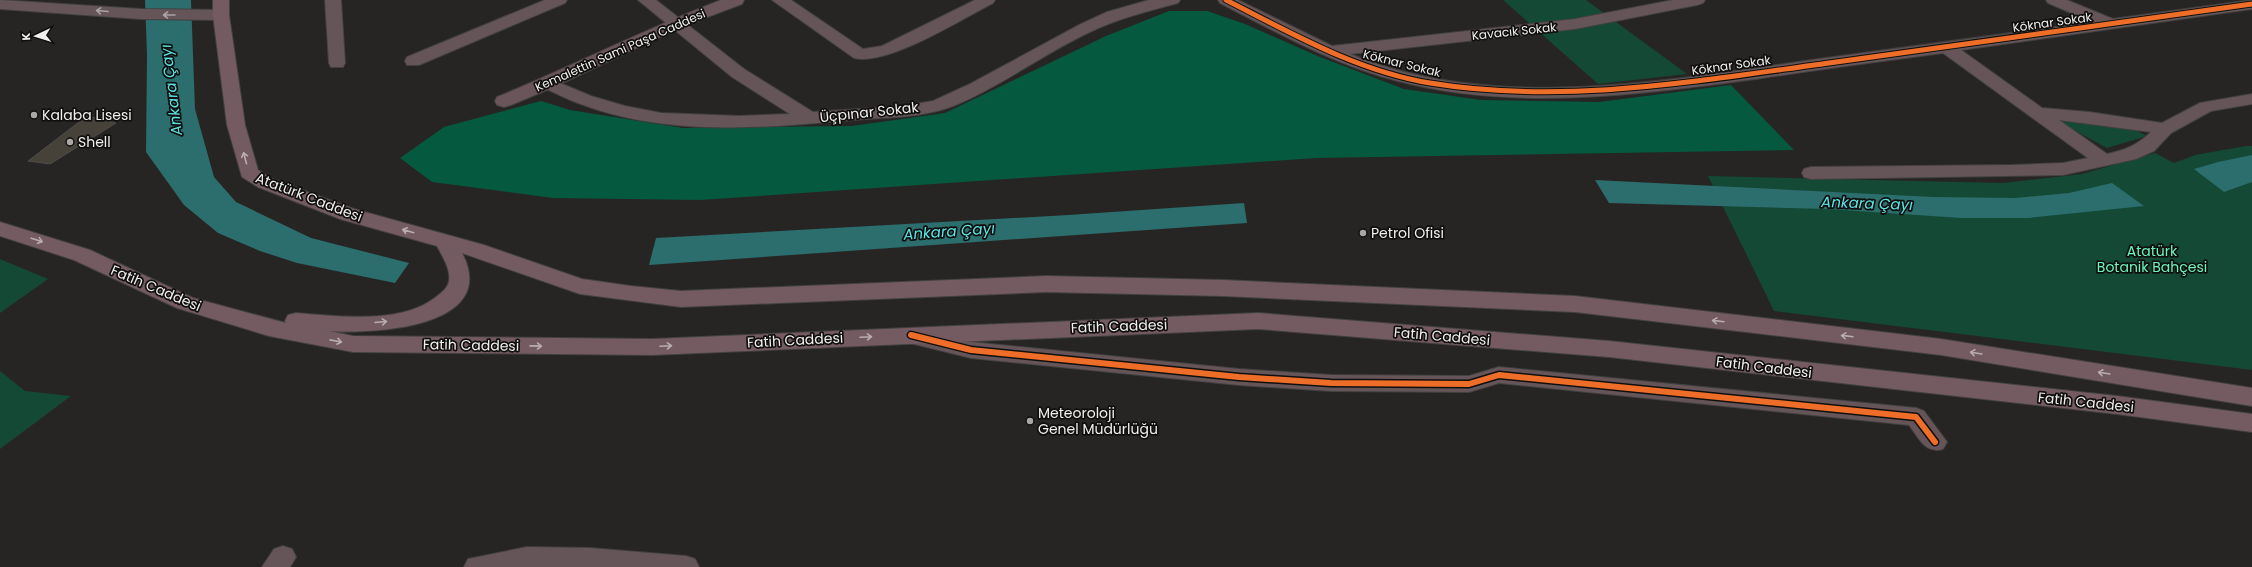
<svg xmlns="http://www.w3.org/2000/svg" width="2252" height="567" font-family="Poppins,sans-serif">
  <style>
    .green { fill: #134935 }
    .forest { fill: #05593f }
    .water { fill: #2c6d6d }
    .building { fill: #474239; stroke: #4e4c4b }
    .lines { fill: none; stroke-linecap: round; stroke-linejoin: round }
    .street-casing { stroke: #424140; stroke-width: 2 }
    .secondary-casing { stroke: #424140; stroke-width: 2 }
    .primary-casing { stroke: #424140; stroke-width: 2 }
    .street { fill: #655559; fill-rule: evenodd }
    .secondary { fill: #6a555a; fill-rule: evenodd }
    .primary { fill: #745b62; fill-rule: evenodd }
    .cycleway-far1-casing { stroke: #100f0d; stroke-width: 7 }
    .cycleway-casing { stroke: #100f0d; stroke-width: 9 }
    .cycleway-far1 { stroke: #ee6e29; stroke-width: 5 }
    .cycleway { stroke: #ee6e29; stroke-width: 6 }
    .oneway { stroke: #aaa2a3 }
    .oneway2 { stroke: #b8acae }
    .poi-dot { fill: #aaa8a6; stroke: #100f0d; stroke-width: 1.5 }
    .labels { text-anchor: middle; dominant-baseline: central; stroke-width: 3.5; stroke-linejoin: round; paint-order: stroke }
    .far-street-label { font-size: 12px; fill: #f0efed; stroke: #100f0d }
    .street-label { font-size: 14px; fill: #f0efed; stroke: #100f0d }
    .poi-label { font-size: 14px; fill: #f0efed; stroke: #100f0d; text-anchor: start }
    .park-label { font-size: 14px; fill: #6af7be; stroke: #100f0d }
    .water-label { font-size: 15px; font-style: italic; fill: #5be4e5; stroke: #100f0d }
  </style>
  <rect width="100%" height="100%" fill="#272523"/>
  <g class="green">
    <path d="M 1503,0 L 1586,0 L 1687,74 L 1598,84 Z"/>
    <path d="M 2076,119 L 2133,129 L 2147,136 L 2107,148 L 2072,129 L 2063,122 Z"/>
    <path d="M 2246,146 L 2252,146 L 2252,370 L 1774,311 L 1708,176 L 2003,183 L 2082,174 L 2155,153 L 2174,163 L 2195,155 Z"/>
    <path d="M 0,259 L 48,279 L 0,313 Z"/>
    <path d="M 0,371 L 25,391 L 71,396 L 0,449 Z"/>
  </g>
  <path class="forest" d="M 1169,11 L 1207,11 L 1245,24 L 1320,57 L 1404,89 L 1481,100 L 1599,102 L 1731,85 L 1794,150 L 1316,158 L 700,200 L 553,198 L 432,182 L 400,158 L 444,127 L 541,101 L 570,110 L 683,128 L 852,126 L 945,113 L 1106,36 Z"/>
  <g class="water">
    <path d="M 145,0 L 191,0 L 195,109 L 214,177 L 236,202 L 311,238 L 409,263 L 395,283 L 297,263 L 260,251 L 218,233 L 184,205 L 146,152 L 147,55 Z"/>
    <path d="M 2252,155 L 2252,182 L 2224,192 L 2194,169 L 2218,162 Z"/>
    <path d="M 1595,180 L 1933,197 L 2015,198 L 2069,193 L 2112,183 L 2144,206 L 2028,218 L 1961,218 L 1828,209 L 1609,203 Z"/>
    <path d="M 1244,203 L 1247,223 L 649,265 L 656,238 L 1068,215 Z"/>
  </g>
  <path class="building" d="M 87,116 L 116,123 L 50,164 L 28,161 Z"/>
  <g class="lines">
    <g class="street-casing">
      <g id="street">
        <path d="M 0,0 L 141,9 L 221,10 L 227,12 L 229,15 L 227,18 L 221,20 L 141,19 L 0,9 Z"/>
        <path d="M 325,0 L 341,0 L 345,63 L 343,67 L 331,67 L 329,63 Z"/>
        <path d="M 545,0 L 567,0 L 565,3 L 419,65 L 407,65 L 405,61 L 407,57 Z"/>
        <path d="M 638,0 L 656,0 L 744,69 L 813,112 L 904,106 L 933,101 L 970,84 L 1079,25 L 1107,12 L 1149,0 L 1180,0 L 1178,3 C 1148,11 1120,18 1092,31 C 1044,53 1002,86 953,106 C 922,118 887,117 854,120 C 762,128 666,137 578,103 C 566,99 554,92 542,87 L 539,83 L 542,79 L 548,78 L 591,96 L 625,106 L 661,113 L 739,116 L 790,114 L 732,77 Z"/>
        <path d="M 772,0 L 791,0 L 863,49 L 882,46 L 975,0 L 995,0 L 993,3 C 960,20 888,66 854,58 Z"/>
        <path d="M 1218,0 L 1238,0 L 1332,46 L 1575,19 L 1673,0 L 1705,0 L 1703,3 L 1697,5 L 1575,29 L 1350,54 C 1494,114 1670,80 1819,59 C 1910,47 2001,35 2092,22 L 2048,3 L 2046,0 L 2067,0 L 2113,19 L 2252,0 L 2252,9 L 1961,50 L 2042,108 L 2089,112 L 2162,123 L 2200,103 L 2252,94 L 2252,104 L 2211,111 L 2171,133 L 2154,151 L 2136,159 L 2063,175 L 1811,179 L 1804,177 L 1802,173 L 1804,169 L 1811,167 L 2012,165 L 2063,163 L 2088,158 L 1943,53 C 1883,61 1822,69 1762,78 C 1643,94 1516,112 1398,81 C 1335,65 1278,33 1220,3 ZM 2059,120 L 2151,132 C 2138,145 2125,150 2107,154 Z"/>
        <path d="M 914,328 L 971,342 L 1239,369 L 1331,375 L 1469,376 L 1499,367 L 1916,408 L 1924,411 L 1947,442 L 1943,449 C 1925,454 1919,438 1909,425 L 1499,383 L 1469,392 L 1331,391 L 1239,385 L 971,358 L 906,342 L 903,336 L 906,330 Z"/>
        <path d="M 283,546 L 292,549 L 296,557 L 290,567 L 262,567 L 274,549 Z"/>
        <path d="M 527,547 L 590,548 L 686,556 L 695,559 L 699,567 L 464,567 L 468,559 Z"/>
      </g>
    </g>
    <g class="secondary-casing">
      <path id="secondary" d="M 721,0 L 744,0 L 742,4 L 681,27 L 554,87 L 511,105 L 504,107 L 497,105 L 495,101 L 497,97 C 573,66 645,29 721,0 Z"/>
    </g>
    <g class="primary-casing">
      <path id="primary" d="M 213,0 L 229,0 L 229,15 L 245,125 L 258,170 L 272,179 L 354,209 L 484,245 L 582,279 L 631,286 L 681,291 L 1046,276 L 1223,280 L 1575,296 L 1941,339 L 2252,388 L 2252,406 L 1941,355 L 1575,312 L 1223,296 L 1046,292 L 681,307 L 580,294 L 462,253 C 501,328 373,334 329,331 L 353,336 L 652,339 L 1258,313 L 1609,341 L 2117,396 L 2252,414 L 2252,432 L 2117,414 L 1609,357 L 1258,329 L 652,355 L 353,352 L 269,336 L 177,308 L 74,260 L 0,236 L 0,222 L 90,250 L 193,298 L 286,323 L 285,321 L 288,315 L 296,313 C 338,316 401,325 436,297 C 442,292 448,288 449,281 C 451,269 442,256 437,246 L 340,219 L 258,187 L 242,177 L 227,125 L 213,15 Z"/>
    </g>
    <use href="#street" class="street"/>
    <use href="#secondary" class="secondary"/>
    <use href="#primary" class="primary"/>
    <g class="cycleway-far1-casing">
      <path id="cycleway-far1" d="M 1226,0 C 1291,33 1357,71 1430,83 C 1563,105 1697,81 1829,63 C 1970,44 2111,25 2252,4"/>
    </g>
    <g class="cycleway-casing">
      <path id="cycleway" d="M 911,335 L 971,350 L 1239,377 L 1331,383 L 1469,384 L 1499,375 L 1916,417 L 1935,442"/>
    </g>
    <use href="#cycleway-far1" class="cycleway-far1"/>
    <use href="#cycleway" class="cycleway"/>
  </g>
  <defs><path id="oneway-shaft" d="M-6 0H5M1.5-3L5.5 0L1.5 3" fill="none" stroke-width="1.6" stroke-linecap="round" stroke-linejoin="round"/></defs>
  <g class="oneway">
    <use href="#oneway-shaft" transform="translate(102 11) rotate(-175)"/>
    <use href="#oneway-shaft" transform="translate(169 15) rotate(-180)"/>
  </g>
  <g class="oneway2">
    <use href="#oneway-shaft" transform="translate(245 158) rotate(-105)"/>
    <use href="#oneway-shaft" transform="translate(408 231) rotate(-164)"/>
    <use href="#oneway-shaft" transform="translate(37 240) rotate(18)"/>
    <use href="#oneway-shaft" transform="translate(1718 321) rotate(-173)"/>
    <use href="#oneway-shaft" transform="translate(381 322) rotate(-5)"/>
    <use href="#oneway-shaft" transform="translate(1847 336) rotate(-173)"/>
    <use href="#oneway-shaft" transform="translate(866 337) rotate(-3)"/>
    <use href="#oneway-shaft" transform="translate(336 341) rotate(11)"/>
    <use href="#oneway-shaft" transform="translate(536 346) rotate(1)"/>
    <use href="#oneway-shaft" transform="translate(666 346) rotate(-3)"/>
    <use href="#oneway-shaft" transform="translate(1976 353) rotate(-171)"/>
    <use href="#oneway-shaft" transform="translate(2104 373) rotate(-171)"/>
  </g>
  <g class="poi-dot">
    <circle cx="34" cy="115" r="4"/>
    <circle cx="70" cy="142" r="4"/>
    <circle cx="1363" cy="233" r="4"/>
    <circle cx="1030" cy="421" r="4"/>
  </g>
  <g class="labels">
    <g class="far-street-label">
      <text transform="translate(2052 22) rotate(-8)">Köknar Sokak</text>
      <text transform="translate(1514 31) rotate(-6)">Kavacık Sokak</text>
      <text transform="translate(620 50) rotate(-24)">Kemalettin Sami Paşa Caddesi</text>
      <text transform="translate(1402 63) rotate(14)">Köknar Sokak</text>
      <text transform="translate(1731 65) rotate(-8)">Köknar Sokak</text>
    </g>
    <g class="street-label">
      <text transform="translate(869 112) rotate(-6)">Üçpınar Sokak</text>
      <text transform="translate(309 197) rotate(21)">Atatürk Caddesi</text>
      <text transform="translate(156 288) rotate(23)">Fatih Caddesi</text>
      <text transform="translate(1119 326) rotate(-2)">Fatih Caddesi</text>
      <text transform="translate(1442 336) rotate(5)">Fatih Caddesi</text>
      <text transform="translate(795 340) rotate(-3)">Fatih Caddesi</text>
      <text transform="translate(471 345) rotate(1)">Fatih Caddesi</text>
      <text transform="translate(1764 367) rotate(7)">Fatih Caddesi</text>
      <text transform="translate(2086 402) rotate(6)">Fatih Caddesi</text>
    </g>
    <g class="poi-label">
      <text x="42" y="115">Kalaba Lisesi</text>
      <text x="78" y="142">Shell</text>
      <text x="1371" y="233">Petrol Ofisi</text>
      <text x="1038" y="413">Meteoroloji<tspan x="1038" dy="16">Genel Müdürlüğü</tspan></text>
    </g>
    <g class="park-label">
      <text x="2152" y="251">Atatürk<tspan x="2152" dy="16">Botanik Bahçesi</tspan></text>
    </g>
    <g class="water-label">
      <text transform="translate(171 90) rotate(-97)">Ankara Çayı</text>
      <text transform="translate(1867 203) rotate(2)">Ankara Çayı</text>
      <text transform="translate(949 231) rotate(-4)">Ankara Çayı</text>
    </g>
  </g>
  <g transform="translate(36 36) rotate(266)" stroke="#100f0d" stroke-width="3" paint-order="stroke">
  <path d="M0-3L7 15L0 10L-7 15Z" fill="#f0efed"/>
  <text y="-6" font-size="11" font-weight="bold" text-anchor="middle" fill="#f0efed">K</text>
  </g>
</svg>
